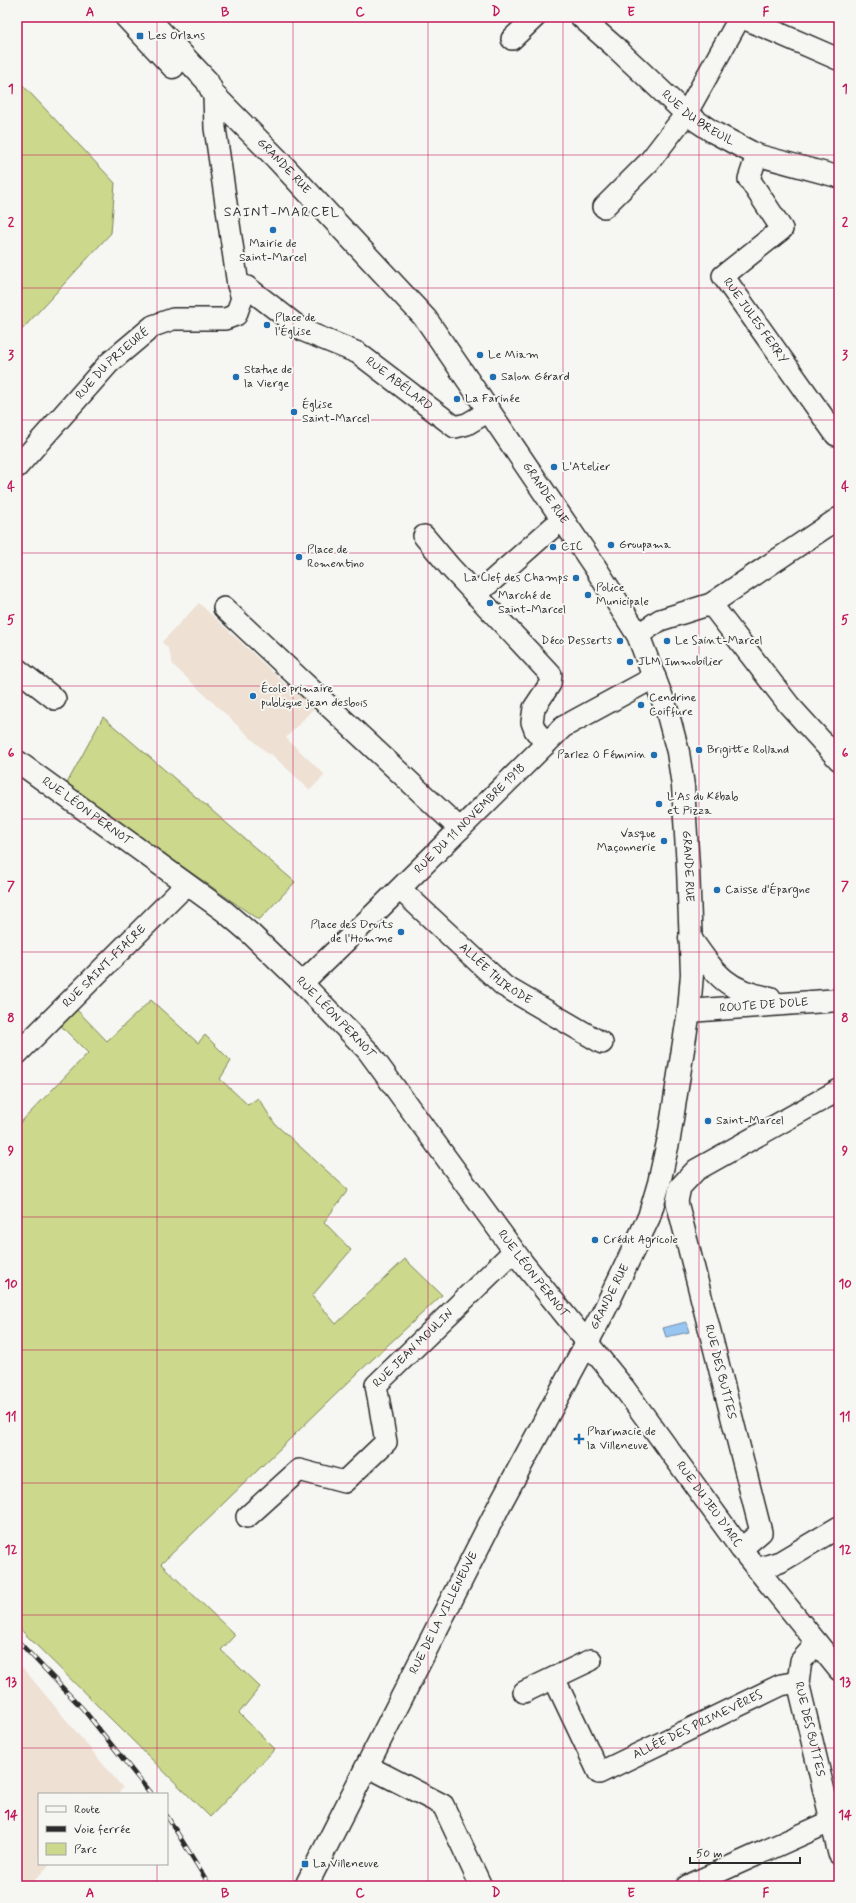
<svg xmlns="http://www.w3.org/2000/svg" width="856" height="1903" font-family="Mynerve,sans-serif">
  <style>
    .built { fill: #eee0d3 }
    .green { fill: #ccd88b; stroke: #7c825b }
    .water { fill: #98c6f3; stroke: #6c88a3 }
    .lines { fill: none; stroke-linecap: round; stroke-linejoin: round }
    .minor-casing { stroke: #2b2b2b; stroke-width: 24 }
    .major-casing { stroke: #2b2b2b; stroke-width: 25 }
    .minor { stroke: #f6f6f2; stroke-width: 21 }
    .major { stroke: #f6f6f2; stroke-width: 22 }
    .rail-casing { stroke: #2b2b2b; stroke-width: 4.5 }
    .rail { stroke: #f6f6f2; stroke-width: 3; stroke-dasharray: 9; stroke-linecap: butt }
    .grid { fill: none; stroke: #c2185b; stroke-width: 1; stroke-opacity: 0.55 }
    .poi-dot { fill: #1f6fb2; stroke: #f6f6f2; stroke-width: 1.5 }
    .labels { text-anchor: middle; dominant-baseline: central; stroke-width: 4; stroke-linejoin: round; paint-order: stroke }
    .poi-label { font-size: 12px; fill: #2b2b2b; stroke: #f6f6f2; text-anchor: start }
    .street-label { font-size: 12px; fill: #2b2b2b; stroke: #f6f6f2 }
    .quarter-label { font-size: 14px; letter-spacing: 1px; fill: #2b2b2b; stroke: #f6f6f2 }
    .neatline { fill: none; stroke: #c2185b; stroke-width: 1.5 }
    .grid-label { font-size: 13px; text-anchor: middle; font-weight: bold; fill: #c2185b }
  </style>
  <rect width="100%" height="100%" fill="#f6f6f2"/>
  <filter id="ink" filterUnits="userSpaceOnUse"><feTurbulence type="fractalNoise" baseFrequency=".025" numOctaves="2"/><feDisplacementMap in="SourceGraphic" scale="8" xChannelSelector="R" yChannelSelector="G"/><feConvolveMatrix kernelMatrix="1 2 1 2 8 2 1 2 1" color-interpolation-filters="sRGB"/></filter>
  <g filter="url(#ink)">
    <g class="built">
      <path d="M 199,603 L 296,694 L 298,693 L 314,708 L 286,738 L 325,775 L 310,790 L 270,753 L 269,755 L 173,665 L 168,648 L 162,642 Z"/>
      <path d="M 17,1661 L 123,1788 L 117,1794 L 39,1794 L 39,1864 L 50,1864 L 29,1886 L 17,1886 Z"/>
    </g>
    <g class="green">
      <path d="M 17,79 L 115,183 L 111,233 L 17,335 Z"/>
      <path d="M 103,717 L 295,882 L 259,920 L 66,785 Z"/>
      <path d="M 151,1000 L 198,1043 L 205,1035 L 231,1061 L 220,1079 L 248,1105 L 258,1098 L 275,1124 L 348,1190 L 324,1222 L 351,1250 L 312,1296 L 336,1324 L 405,1259 L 442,1295 L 361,1370 L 161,1564 L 235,1635 L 221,1650 L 260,1687 L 239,1713 L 275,1749 L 210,1817 L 17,1626 L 17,1126 L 88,1053 L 58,1023 L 76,1009 L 107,1041 Z"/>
    </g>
    <path class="water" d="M 686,1322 L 689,1332 L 666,1337 L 663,1328 Z"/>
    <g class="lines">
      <g class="minor-casing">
        <g id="minor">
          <path id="s1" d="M 581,17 L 615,47 L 686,114 L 713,132 L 757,155 L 839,177"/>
          <path d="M 741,17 L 838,59"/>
          <path d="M 512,39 L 535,17"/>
          <path id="s2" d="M 757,155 L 749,179 L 782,229 L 723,276 L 836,435 L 839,433"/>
          <path d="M 604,207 L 649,162 L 686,114 L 740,17"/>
          <path id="s3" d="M 238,285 L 247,287 L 304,331 L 358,353 L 455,427 L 467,424 L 489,411"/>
          <path id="s4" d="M 17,467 L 109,363 L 153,326 L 173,319 L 225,319 L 236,315 L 242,298 L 238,285 L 215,128 L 214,95"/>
          <path d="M 424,536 L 450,567 L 551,675 L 550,684 L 534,708 L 532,722 L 535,730 L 546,744"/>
          <path d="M 476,595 L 562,519"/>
          <path d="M 711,604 L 789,705 L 839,760"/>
          <path d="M 224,608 L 460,829"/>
          <path d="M 638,635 L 660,620 L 711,604 L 839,518"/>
          <path d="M 17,669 L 55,699"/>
          <path id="s5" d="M 17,761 L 224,911 L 251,934 L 302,983 L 368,1051 L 523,1263 L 624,1388 L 741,1549 L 839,1670"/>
          <path id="s6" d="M 400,889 L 504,986 L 602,1043"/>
          <path id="s7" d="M 302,983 L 374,914 L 563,727 L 655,677"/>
          <path id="s8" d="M 17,1054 L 186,885"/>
          <path id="s9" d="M 247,1517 L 299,1470 L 344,1482 L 386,1442 L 376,1385 L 514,1251"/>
          <path d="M 741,1549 L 761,1532 L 677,1202 L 680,1187 L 696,1170 L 839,1090"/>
          <path d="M 757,1569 L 780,1562 L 839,1527"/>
          <path id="s10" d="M 817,1643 L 801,1661 L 798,1682 L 839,1854"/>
          <path id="s11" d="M 554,1678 L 599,1773 L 781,1685 L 798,1682"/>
          <path d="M 524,1692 L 591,1660"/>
          <path d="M 367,1766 L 443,1805 L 481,1886"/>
          <path d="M 687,1886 L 832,1821"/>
        </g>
      </g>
      <g class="major-casing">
        <g id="major">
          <path d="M 126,17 L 173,67"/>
          <path id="s12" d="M 147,17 L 207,81 L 214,95 L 278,160 L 426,319 L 489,411 L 595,567 L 638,635 L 667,711 L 678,752 L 683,786 L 688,867 L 692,974 L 689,1011 L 669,1138 L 659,1183 L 649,1217 L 604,1311 L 500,1504 L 306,1886"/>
          <path d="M 690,938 C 714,972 726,992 770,998"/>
          <path id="s13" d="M 689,1011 L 839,1000"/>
        </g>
      </g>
      <use href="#minor" class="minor"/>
      <use href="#major" class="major"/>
      <g class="rail-casing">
        <g id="rail">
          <path d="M 17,1640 L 83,1709 L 151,1794"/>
          <path d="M 167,1816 L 210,1886"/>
        </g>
      </g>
      <use href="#rail" class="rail"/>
    </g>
  </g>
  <path class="grid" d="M 157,17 L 157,1794M 293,17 L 293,1886M 428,17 L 428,1886M 563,17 L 563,1886M 699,17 L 699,1886M 17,155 L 839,155M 17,288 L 839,288M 17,420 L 839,420M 17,553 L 839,553M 17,686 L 839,686M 17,819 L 839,819M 17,952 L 839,952M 17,1084 L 839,1084M 17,1217 L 839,1217M 17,1350 L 839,1350M 17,1483 L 839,1483M 17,1615 L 839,1615M 17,1748 L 839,1748M 157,1864 L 157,1886"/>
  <g class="poi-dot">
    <rect x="136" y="32" width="8" height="8" rx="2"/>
    <circle cx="273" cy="230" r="4"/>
    <circle cx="267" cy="325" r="4"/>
    <circle cx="480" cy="355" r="4"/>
    <circle cx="236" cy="377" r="4"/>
    <circle cx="493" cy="377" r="4"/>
    <circle cx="457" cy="399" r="4"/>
    <circle cx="294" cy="412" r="4"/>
    <circle cx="554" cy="467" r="4"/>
    <circle cx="611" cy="545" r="4"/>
    <circle cx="553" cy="547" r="4"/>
    <circle cx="299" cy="557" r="4"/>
    <circle cx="576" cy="578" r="4"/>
    <circle cx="588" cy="595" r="4"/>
    <circle cx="490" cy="603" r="4"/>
    <circle cx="620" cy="641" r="4"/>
    <circle cx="667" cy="641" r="4"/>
    <circle cx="630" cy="662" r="4"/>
    <circle cx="253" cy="696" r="4"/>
    <circle cx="641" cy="705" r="4"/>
    <circle cx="699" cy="750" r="4"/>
    <circle cx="654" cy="755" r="4"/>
    <circle cx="659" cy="804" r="4"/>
    <circle cx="664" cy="841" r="4"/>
    <circle cx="717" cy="890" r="4"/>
    <circle cx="401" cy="932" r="4"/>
    <circle cx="708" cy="1121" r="4"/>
    <circle cx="595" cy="1240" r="4"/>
    <path d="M577 1433h4v4h4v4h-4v4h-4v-4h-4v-4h4z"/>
    <rect x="301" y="1860" width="8" height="8" rx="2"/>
  </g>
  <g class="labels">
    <g class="poi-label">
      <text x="148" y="36">Les Orlans</text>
      <text x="273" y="244" text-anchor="middle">Mairie de<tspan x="273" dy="14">Saint-Marcel</tspan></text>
      <text x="275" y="318">Place de<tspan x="275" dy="14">l'Église</tspan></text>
      <text x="488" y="355">Le Miam</text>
      <text x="244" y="370">Statue de<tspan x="244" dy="14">la Vierge</tspan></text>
      <text x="501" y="377">Salon Gérard</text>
      <text x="465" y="399">La Farinée</text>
      <text x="302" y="405">Église<tspan x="302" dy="14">Saint-Marcel</tspan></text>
      <text x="562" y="467">L'Atelier</text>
      <text x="619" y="545">Groupama</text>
      <text x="561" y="547">CIC</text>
      <text x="307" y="550">Place de<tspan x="307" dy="14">Romentino</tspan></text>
      <text x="568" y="578" text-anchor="end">La Clef des Champs</text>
      <text x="596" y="588">Police<tspan x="596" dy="14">Municipale</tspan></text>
      <text x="498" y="596">Marché de<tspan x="498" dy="14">Saint-Marcel</tspan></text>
      <text x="612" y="641" text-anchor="end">Déco Desserts</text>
      <text x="675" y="641">Le Saint-Marcel</text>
      <text x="638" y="662">JLM Immobilier</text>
      <text x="261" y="689">École primaire<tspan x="261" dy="14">publique jean desbois</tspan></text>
      <text x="649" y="698">Cendrine<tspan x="649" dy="14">Coiffure</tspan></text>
      <text x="707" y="750">Brigitte Rolland</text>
      <text x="646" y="755" text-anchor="end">Parlez O Féminin</text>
      <text x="667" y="797">L'As du Kébab<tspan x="667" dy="14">et Pizza</tspan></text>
      <text x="656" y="834" text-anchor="end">Vasque<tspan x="656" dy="14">Maçonnerie</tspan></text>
      <text x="725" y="890">Caisse d'Épargne</text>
      <text x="393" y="925" text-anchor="end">Place des Droits<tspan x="393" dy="14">de l'Homme</tspan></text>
      <text x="716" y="1121">Saint-Marcel</text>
      <text x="603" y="1240">Crédit Agricole</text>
      <text x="587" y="1432">Pharmacie de<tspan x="587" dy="14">la Villeneuve</tspan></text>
      <text x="313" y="1864">La Villeneuve</text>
    </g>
    <g class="street-label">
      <text stroke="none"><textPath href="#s1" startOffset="155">RUE DU BREUIL</textPath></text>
      <text stroke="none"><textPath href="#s12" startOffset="203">GRANDE RUE</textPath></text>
      <text stroke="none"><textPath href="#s2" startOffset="216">RUE JULES FERRY</textPath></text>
      <text stroke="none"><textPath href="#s4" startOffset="141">RUE DU PRIEURÉ</textPath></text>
      <text stroke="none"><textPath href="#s3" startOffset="191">RUE ABÉLARD</textPath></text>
      <text stroke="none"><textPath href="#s12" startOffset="623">GRANDE RUE</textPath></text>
      <text stroke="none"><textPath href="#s5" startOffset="86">RUE LÉON PERNOT</textPath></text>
      <text stroke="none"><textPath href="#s7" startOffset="235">RUE DU 11 NOVEMBRE 1918</textPath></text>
      <text stroke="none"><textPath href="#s12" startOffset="1031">GRANDE RUE</textPath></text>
      <text stroke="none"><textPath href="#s8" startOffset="124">RUE SAINT-FIACRE</textPath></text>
      <text stroke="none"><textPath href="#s6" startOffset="128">ALLÉE THIRODE</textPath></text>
      <text stroke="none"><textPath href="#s13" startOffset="75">ROUTE DE DOLE</textPath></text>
      <text stroke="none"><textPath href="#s5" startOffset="410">RUE LÉON PERNOT</textPath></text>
      <text stroke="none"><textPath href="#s5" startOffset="734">RUE LÉON PERNOT</textPath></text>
      <text transform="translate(610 1297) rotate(-63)">GRANDE RUE</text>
      <text stroke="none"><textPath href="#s9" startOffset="285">RUE JEAN MOULIN</textPath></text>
      <text transform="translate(720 1372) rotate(76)">RUE DES BUTTES</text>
      <text stroke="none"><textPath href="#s5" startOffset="1024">RUE DU JEU D'ARC</textPath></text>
      <text transform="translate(444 1613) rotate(-63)">RUE DE LA VILLENEUVE</text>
      <text stroke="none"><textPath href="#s11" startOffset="215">ALLÉE DES PRIMEVÈRES</textPath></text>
      <text stroke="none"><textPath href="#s10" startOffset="94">RUE DES BUTTES</textPath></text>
    </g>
    <g class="quarter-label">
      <text x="282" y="212">SAINT-MARCEL</text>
    </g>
  </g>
  <rect width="856" height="1903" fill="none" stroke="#f6f6f2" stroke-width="44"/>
  <rect x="38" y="1793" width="130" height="72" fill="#f6f6f2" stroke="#a5a5a2"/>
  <rect x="46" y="1806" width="20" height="6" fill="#f6f6f2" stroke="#a5a5a2"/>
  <text x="74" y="1813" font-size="12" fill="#2b2b2b">Route</text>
  <rect x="46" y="1826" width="20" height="6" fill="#2b2b2b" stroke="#a5a5a2"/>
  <text x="74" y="1833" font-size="12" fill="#2b2b2b">Voie ferrée</text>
  <rect x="46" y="1843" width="20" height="12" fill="#ccd88b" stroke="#a5a5a2"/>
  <text x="74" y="1853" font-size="12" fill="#2b2b2b">Parc</text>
  <path d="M690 1857v6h110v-6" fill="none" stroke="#2b2b2b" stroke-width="2"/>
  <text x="696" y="1857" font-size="12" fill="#2b2b2b" stroke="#f6f6f2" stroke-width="3" paint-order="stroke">50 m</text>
  <rect x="22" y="22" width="812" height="1859" class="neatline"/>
  <g class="grid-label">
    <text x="90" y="16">A</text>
    <text x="225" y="16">B</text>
    <text x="360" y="16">C</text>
    <text x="496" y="16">D</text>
    <text x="631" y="16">E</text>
    <text x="766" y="16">F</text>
    <text x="11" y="93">1</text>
    <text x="845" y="93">1</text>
    <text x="11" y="226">2</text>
    <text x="845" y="226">2</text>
    <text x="11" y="359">3</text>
    <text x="845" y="359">3</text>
    <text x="11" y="491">4</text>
    <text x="845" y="491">4</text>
    <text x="11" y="624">5</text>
    <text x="845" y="624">5</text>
    <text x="11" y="757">6</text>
    <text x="845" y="757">6</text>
    <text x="11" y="890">7</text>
    <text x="845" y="890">7</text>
    <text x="11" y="1022">8</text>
    <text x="845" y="1022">8</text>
    <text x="11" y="1155">9</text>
    <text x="845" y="1155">9</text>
    <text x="11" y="1288">10</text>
    <text x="845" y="1288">10</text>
    <text x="11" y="1421">11</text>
    <text x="845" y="1421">11</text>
    <text x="11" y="1554">12</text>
    <text x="845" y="1554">12</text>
    <text x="11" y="1686">13</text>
    <text x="845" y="1686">13</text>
    <text x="11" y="1819">14</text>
    <text x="845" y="1819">14</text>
    <text x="90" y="1897">A</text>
    <text x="225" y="1897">B</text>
    <text x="360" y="1897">C</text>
    <text x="496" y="1897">D</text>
    <text x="631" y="1897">E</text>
    <text x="766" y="1897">F</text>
  </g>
</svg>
